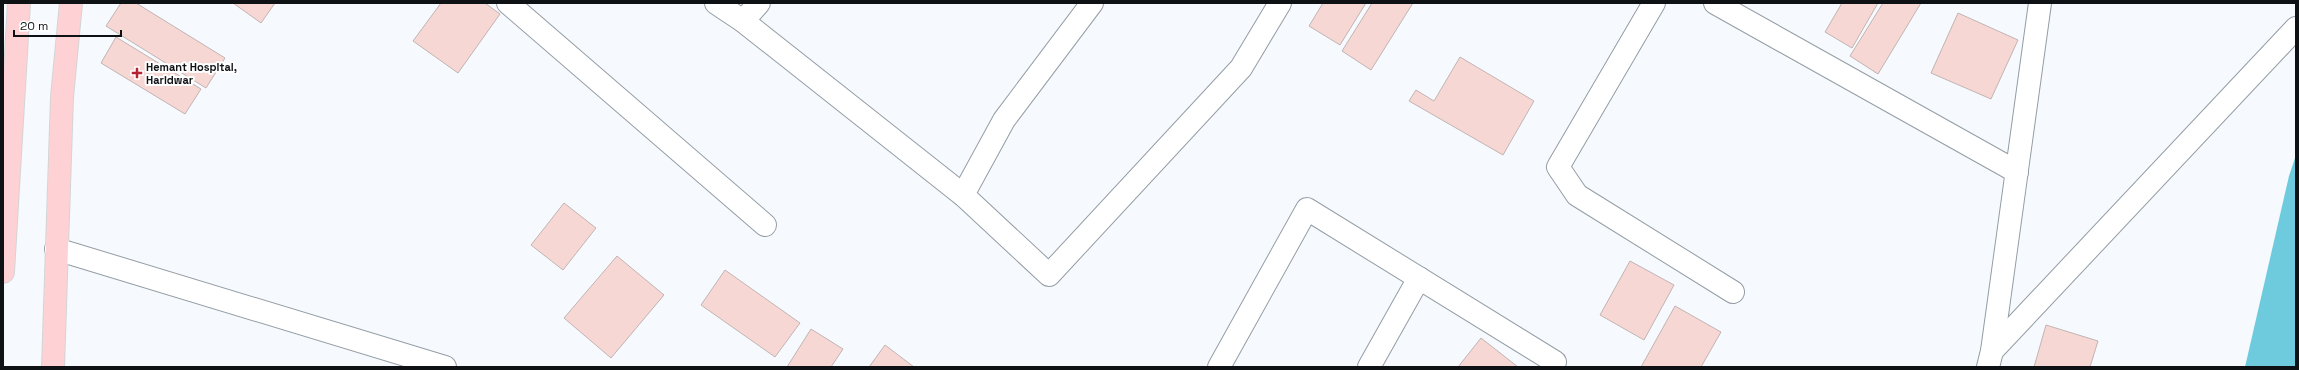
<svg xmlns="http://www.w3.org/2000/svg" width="2299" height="370" font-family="'Space Grotesk',sans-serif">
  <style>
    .water { fill: #6ecbde }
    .building { fill: #f7d7d4; stroke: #c1b4b3 }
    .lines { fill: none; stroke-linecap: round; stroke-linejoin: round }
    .minor-casing { stroke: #949da5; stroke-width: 24 }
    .major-casing { stroke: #d4d4d5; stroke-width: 24 }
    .minor { stroke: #fff; stroke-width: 22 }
    .major { stroke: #fed2d5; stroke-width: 22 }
    .poi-dot { fill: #b52432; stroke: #fff; stroke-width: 1.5 }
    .labels { text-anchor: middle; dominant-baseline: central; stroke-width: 4; stroke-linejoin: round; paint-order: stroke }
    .poi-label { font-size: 11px; font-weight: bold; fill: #0f1215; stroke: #fff; text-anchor: start }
  </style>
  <rect width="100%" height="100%" fill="#f6fafe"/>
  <path class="water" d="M 2296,155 L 2296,367 L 2245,367 L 2289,176 Z"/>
  <g class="building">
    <path d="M 121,3 L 136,3 L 225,58 L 206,88 L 106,26 Z"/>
    <path d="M 233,3 L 275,3 L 261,23 Z"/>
    <path d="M 441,3 L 485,3 L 500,14 L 458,73 L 413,41 Z"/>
    <path d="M 1323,3 L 1366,3 L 1340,45 L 1309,26 Z"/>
    <path d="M 1372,3 L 1413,3 L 1371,70 L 1342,51 Z"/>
    <path d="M 1842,3 L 1878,3 L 1852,48 L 1825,32 Z"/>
    <path d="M 1883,3 L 1921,3 L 1878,74 L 1850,56 Z"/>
    <path d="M 1958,13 L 2018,40 L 1991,99 L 1931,73 Z"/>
    <path d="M 116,37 L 201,89 L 185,114 L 101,63 Z"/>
    <path d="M 1460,57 L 1534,101 L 1503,155 L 1409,101 L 1416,90 L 1434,101 Z"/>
    <path d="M 564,203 L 596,228 L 563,270 L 531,245 Z"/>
    <path d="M 617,256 L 664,295 L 611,358 L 564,318 Z"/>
    <path d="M 1630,261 L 1674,285 L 1644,340 L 1600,315 Z"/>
    <path d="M 725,270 L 800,323 L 775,357 L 701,305 Z"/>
    <path d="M 1675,306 L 1721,332 L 1701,367 L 1641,367 Z"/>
    <path d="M 2046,325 L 2098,341 L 2090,367 L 2034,367 Z"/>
    <path d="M 811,329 L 843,349 L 831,367 L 787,367 Z"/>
    <path d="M 1481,338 L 1518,367 L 1458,367 Z"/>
    <path d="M 885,345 L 914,367 L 869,367 Z"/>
  </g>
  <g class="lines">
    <g class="minor-casing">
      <g id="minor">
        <path d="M 508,3 L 765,225"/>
        <path d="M 716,3 L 743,21 L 963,195 L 1049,275 L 1241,68 L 1280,3"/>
        <path d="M 1654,3 L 1558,167 L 1577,195 L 1733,292"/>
        <path d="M 1715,3 L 2017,172"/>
        <path d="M 743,21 L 759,3"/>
        <path d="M 963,195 L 1004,120 L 1092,3"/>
        <path d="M 56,249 L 445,367"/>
        <path d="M 1992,351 L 2040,3"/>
        <path d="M 1219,367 L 1307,209 L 1555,362 L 1553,367"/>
        <path d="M 1369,367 L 1419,278"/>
        <path d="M 1988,367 L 1992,351 L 2296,28"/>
      </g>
    </g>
    <g class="major-casing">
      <g id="major">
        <path d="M 3,272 L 19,3"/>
        <path d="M 53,367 L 62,97 L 71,3"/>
      </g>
    </g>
    <use href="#minor" class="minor"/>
    <use href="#major" class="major"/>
  </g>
  <path class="poi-dot" d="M135 67h4v4h4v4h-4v4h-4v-4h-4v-4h4z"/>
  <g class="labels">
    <g class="poi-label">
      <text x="146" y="67">Hemant Hospital,<tspan x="146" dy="13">Haridwar</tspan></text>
    </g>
  </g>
  <rect width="2299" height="370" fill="none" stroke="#0f1215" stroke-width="8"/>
  <path d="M14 30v6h107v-6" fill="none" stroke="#0f1215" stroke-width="2"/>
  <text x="20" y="30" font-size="12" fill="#0f1215" stroke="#ffffff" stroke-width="3" paint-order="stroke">20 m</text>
</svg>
